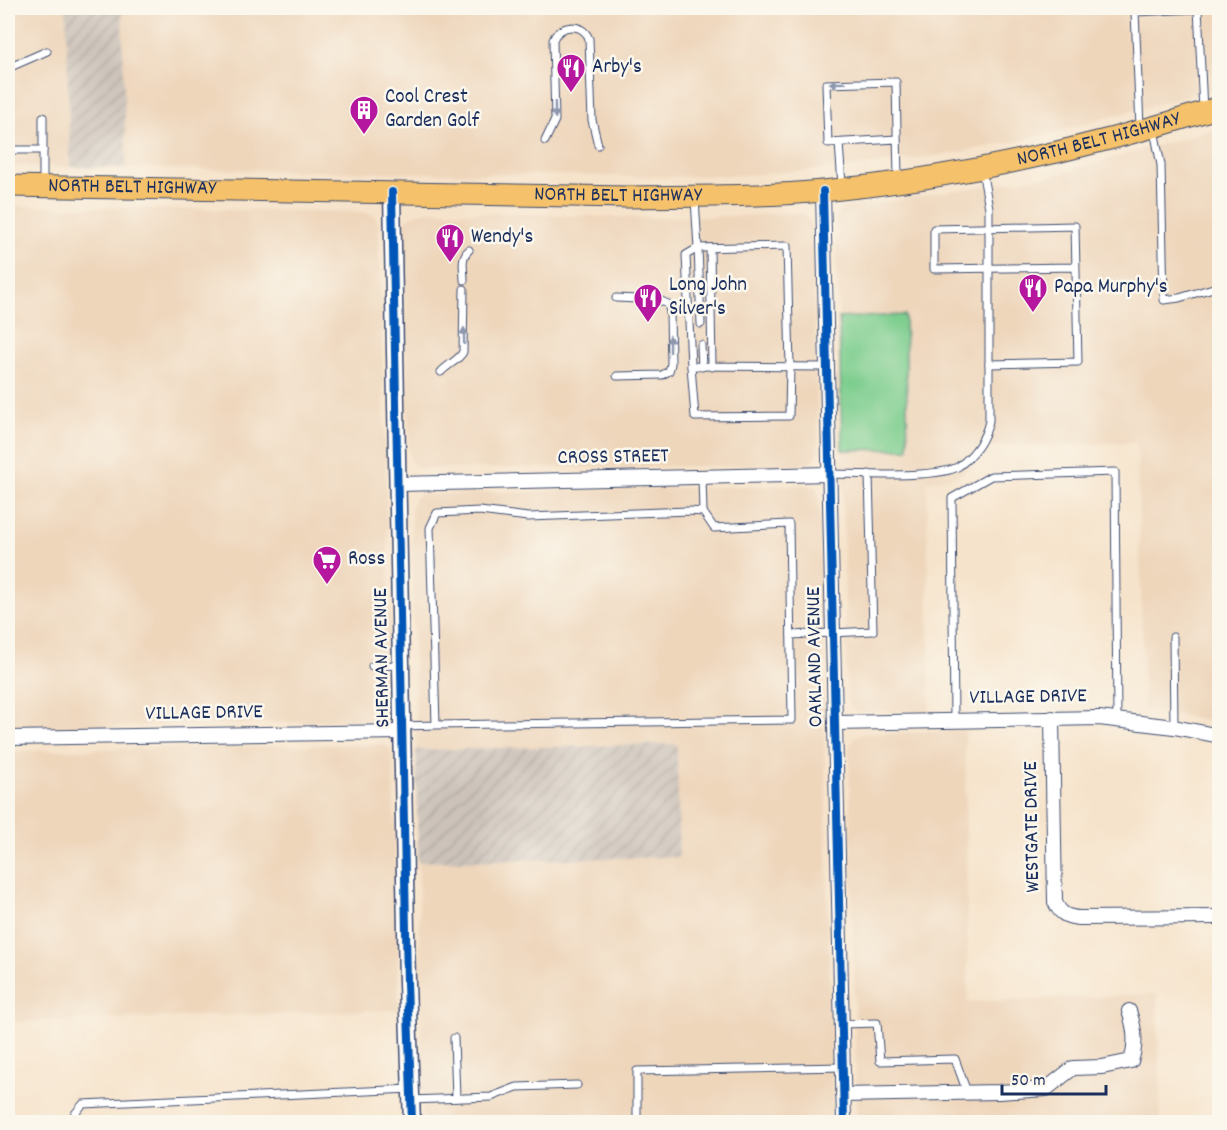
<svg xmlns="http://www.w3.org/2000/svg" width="1227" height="1130" font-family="Dekko,sans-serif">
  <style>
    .built { fill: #eed6bb }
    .industrial { fill: url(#industrial-furrows) }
    .grass { fill: #7dcd8e; stroke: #4c7e76; stroke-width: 1.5 }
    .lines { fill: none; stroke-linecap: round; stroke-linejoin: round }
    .service-casing { stroke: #3c4a6e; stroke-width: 9 }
    .minor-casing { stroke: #3c4a6e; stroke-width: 16 }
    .tertiary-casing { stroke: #3c4a6e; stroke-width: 19 }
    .primary-casing { stroke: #3c4a6e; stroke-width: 23 }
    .service { stroke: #fff; stroke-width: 7 }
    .minor { stroke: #fff; stroke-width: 14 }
    .tertiary { stroke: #fff; stroke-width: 16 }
    .primary { stroke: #f5c16b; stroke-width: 21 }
    .cycleway-casing { stroke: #fbf7ec; stroke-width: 11 }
    .cycleway { stroke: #0057b8; stroke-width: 8 }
    .oneway { fill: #8d97ae }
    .labels { text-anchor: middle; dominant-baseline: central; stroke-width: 5; stroke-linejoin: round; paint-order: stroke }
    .poi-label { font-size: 21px; fill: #1b2f5e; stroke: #fbf7ec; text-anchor: start }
    .street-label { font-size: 21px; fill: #1b2f5e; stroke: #fbf7ec }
  </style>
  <defs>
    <pattern id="industrial-furrows" width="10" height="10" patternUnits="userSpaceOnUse" patternTransform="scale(1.5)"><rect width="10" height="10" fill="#ccc2b9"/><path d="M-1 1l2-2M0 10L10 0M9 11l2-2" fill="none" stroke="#afa7a1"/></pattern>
  </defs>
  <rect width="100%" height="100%" fill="#fbf7ec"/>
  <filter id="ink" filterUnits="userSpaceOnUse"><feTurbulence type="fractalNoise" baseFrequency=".0167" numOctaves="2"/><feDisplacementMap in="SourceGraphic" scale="12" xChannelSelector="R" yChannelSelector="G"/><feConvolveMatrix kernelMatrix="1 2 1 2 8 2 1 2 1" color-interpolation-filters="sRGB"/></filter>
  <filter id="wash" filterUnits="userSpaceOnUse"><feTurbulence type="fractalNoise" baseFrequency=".008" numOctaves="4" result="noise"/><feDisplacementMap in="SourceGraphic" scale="24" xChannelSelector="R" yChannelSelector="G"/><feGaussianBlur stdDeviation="1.35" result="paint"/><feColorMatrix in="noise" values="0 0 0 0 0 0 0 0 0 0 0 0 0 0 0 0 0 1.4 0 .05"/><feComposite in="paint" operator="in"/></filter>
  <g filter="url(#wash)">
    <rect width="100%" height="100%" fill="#f6e3cb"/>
    <g class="built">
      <path d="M 8,8 L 66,8 L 70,167 L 8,166 Z"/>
      <path d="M 122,8 L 1219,8 L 1219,88 L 1028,139 L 955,153 L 872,165 L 749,175 L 665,177 L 126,168 Z"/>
      <path d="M 1219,128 L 1219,722 L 1144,709 L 1137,443 L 989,446 L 974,463 L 962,473 L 949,478 L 927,482 L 930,711 L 857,712 L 851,708 L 847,700 L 842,450 L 908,448 L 905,315 L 839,318 L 835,223 L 837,213 L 843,208 L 1054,175 Z"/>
      <path d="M 8,206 L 363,212 L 374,215 L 379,224 L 392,706 L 392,716 L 386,720 L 8,729 Z"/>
      <path d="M 429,211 L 653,218 L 736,216 L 794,213 L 804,214 L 811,223 L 813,238 L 818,452 L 813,461 L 801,465 L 420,469 L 412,463 L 409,454 L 403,229 L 407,220 L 416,214 Z"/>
      <path d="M 807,485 L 816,488 L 819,496 L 833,1122 L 423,1122 L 418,862 L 679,857 L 677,744 L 416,750 L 411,507 L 415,498 L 422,494 Z"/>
      <path d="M 965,730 L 968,1002 L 1157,994 L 1161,1122 L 857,1122 L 849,748 L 854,738 L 860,734 Z"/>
      <path d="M 384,744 L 391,749 L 393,760 L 399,1010 L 8,1022 L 8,751 Z"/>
    </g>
    <g class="industrial">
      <path d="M 66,8 L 122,8 L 126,168 L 70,167 Z"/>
      <path d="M 677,744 L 679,857 L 418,862 L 416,750 Z"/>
    </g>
    <path class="grass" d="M 905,315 L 908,449 L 842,450 L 839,318 Z"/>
  </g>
  <g filter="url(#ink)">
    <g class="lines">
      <g class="service-casing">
        <g id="service">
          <path d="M 1198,8 L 1203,110"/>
          <path d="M 8,68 L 47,51"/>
          <path d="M 43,117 L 43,183"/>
          <path d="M 1140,127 L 1135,12 L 1198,9"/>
          <path d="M 1154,130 L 1161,165 L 1164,300 L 1179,298 L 1220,286"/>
          <path d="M 897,139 L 828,143 L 826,84 L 896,82 L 898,178"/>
          <path d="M 545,141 L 555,120 L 553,40 C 559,24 583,22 589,39 L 592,120 L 598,145"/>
          <path d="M 839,143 L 842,185"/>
          <path d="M 12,150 L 43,150"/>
          <path d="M 695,199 L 698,248 L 686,255 L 691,366 L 826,367"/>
          <path d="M 710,248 L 712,367"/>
          <path d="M 464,280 C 464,269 460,257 469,250"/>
          <path d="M 616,298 L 659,300 L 668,304 L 670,312 L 671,364 L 669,371 L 662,375 L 617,376"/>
          <path d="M 701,345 L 702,367"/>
          <path d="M 989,364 L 1078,362 L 1075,226 L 934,229 L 934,269 L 1076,267"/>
          <path d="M 691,366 L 695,417 L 789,416 L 790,367 L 787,246 L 698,248 L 701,324"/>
          <path d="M 441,372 C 448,364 458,361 463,352 L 464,289"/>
          <path d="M 829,474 C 856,474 940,479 959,466 C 974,455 985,439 989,421 L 989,208 L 982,170"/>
          <path d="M 702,477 L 703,512"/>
          <path d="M 791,635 L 873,631 L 869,474"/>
          <path d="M 1173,637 L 1174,727"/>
          <path d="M 372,666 L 400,665"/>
          <path d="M 954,720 L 952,498 L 991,476 L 1115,472 L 1117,719"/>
          <path d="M 402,726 L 436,725 L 792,720 L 789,524 L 714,528 L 703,512 L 689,511 L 528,517 L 480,511 L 437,513 L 430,528 L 436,725"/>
          <path d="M 842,1024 L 877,1023 L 880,1061 L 955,1059 L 967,1092"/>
          <path d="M 454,1038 L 456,1098"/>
          <path d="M 411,1100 L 491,1097 L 517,1087 L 577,1085"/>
          <path d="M 73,1122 L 74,1115 L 83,1104 L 411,1089"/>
          <path d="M 637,1122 L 637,1071 L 842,1067"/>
        </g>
      </g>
      <g class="minor-casing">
        <g id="minor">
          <path d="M 823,191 L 844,1122"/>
          <path d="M 398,484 L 829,474"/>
          <path d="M 1052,718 L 1055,902 C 1060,914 1067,917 1079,918 L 1220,917"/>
          <path d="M 835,723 L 1099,718 L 1174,727 L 1220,736"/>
          <path d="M 8,738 L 402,732"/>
          <path d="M 843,1095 L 999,1092 L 1046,1089 L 1073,1068 L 1102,1067 L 1131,1061 C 1137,1044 1135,1028 1129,1011"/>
        </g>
      </g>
      <g class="tertiary-casing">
        <path id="tertiary" d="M 392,192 L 407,983 L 412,1122"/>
      </g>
      <g class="primary-casing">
        <g id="primary">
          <path id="s1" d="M 8,186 L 627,197 C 692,196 757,197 823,191 C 957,178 1091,148 1220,107"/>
        </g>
      </g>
      <use href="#service" class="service"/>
      <use href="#minor" class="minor"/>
      <use href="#tertiary" class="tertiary"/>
      <use href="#primary" class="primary"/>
      <g class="cycleway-casing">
        <g id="cycleway">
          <path d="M 823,191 L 844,1122"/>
          <path d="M 392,192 L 407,983 L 412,1122"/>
        </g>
      </g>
      <use href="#cycleway" class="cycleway"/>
    </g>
    <defs><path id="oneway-solid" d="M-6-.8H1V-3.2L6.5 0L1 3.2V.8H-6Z" transform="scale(1.5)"/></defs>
    <g class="oneway">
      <use href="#oneway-solid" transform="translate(838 83) rotate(179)"/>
      <use href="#oneway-solid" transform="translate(555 110) rotate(89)"/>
      <use href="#oneway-solid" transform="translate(464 336) rotate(-91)"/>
      <use href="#oneway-solid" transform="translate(670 344) rotate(-91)"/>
    </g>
  </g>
  <defs>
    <g id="restaurant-pin" transform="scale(1.5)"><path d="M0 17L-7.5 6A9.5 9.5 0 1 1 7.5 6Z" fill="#b5179e" stroke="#fbf7ec"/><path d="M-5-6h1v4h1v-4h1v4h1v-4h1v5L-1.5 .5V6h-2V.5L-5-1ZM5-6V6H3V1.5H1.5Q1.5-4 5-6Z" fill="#fff"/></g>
    <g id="building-pin" transform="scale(1.5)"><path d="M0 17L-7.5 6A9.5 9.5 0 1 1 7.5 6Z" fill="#b5179e" stroke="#fbf7ec"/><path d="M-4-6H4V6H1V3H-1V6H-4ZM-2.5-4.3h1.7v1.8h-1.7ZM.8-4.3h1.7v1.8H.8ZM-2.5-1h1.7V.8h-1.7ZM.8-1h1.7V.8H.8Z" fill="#fff"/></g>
    <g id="supermarket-pin" transform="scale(1.5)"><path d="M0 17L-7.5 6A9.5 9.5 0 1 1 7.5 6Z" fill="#b5179e" stroke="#fbf7ec"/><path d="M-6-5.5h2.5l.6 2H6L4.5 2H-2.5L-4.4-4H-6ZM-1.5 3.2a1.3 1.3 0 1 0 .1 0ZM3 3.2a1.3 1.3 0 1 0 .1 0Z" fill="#fff"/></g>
  </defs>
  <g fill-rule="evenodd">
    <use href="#restaurant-pin" x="571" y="68"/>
    <use href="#building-pin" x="364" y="110"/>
    <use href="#restaurant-pin" x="450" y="238"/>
    <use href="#restaurant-pin" x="1033" y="288"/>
    <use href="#restaurant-pin" x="648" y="298"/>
    <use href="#supermarket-pin" x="327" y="560"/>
  </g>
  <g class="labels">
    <g class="poi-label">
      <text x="592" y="68">Arby's</text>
      <text x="385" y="98">Cool Crest<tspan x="385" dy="24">Garden Golf</tspan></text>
      <text x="471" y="238">Wendy's</text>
      <text x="669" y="286">Long John<tspan x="669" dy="24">Silver's</tspan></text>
      <text x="1054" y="288">Papa Murphy's</text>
      <text x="348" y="560">Ross</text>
    </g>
    <g class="street-label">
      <text stroke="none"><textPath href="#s1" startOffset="1096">NORTH BELT HIGHWAY</textPath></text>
      <text stroke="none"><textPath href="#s1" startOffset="124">NORTH BELT HIGHWAY</textPath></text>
      <text stroke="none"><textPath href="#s1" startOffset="610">NORTH BELT HIGHWAY</textPath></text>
      <text transform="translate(613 458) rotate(-1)">CROSS STREET</text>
      <text transform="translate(816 657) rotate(-91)">OAKLAND AVENUE</text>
      <text transform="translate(383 658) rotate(-91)">SHERMAN AVENUE</text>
      <text transform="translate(1028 698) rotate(-1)">VILLAGE DRIVE</text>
      <text transform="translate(204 714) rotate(-1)">VILLAGE DRIVE</text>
      <text transform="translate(1033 827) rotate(-91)">WESTGATE DRIVE</text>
    </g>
  </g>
  <rect width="1227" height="1130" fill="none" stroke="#fbf7ec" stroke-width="30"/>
  <path d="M1002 1085v9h104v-9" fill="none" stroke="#1b2f5e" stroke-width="3"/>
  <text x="1011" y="1085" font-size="18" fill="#1b2f5e" stroke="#fbf7ec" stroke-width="4.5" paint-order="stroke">50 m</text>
</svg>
